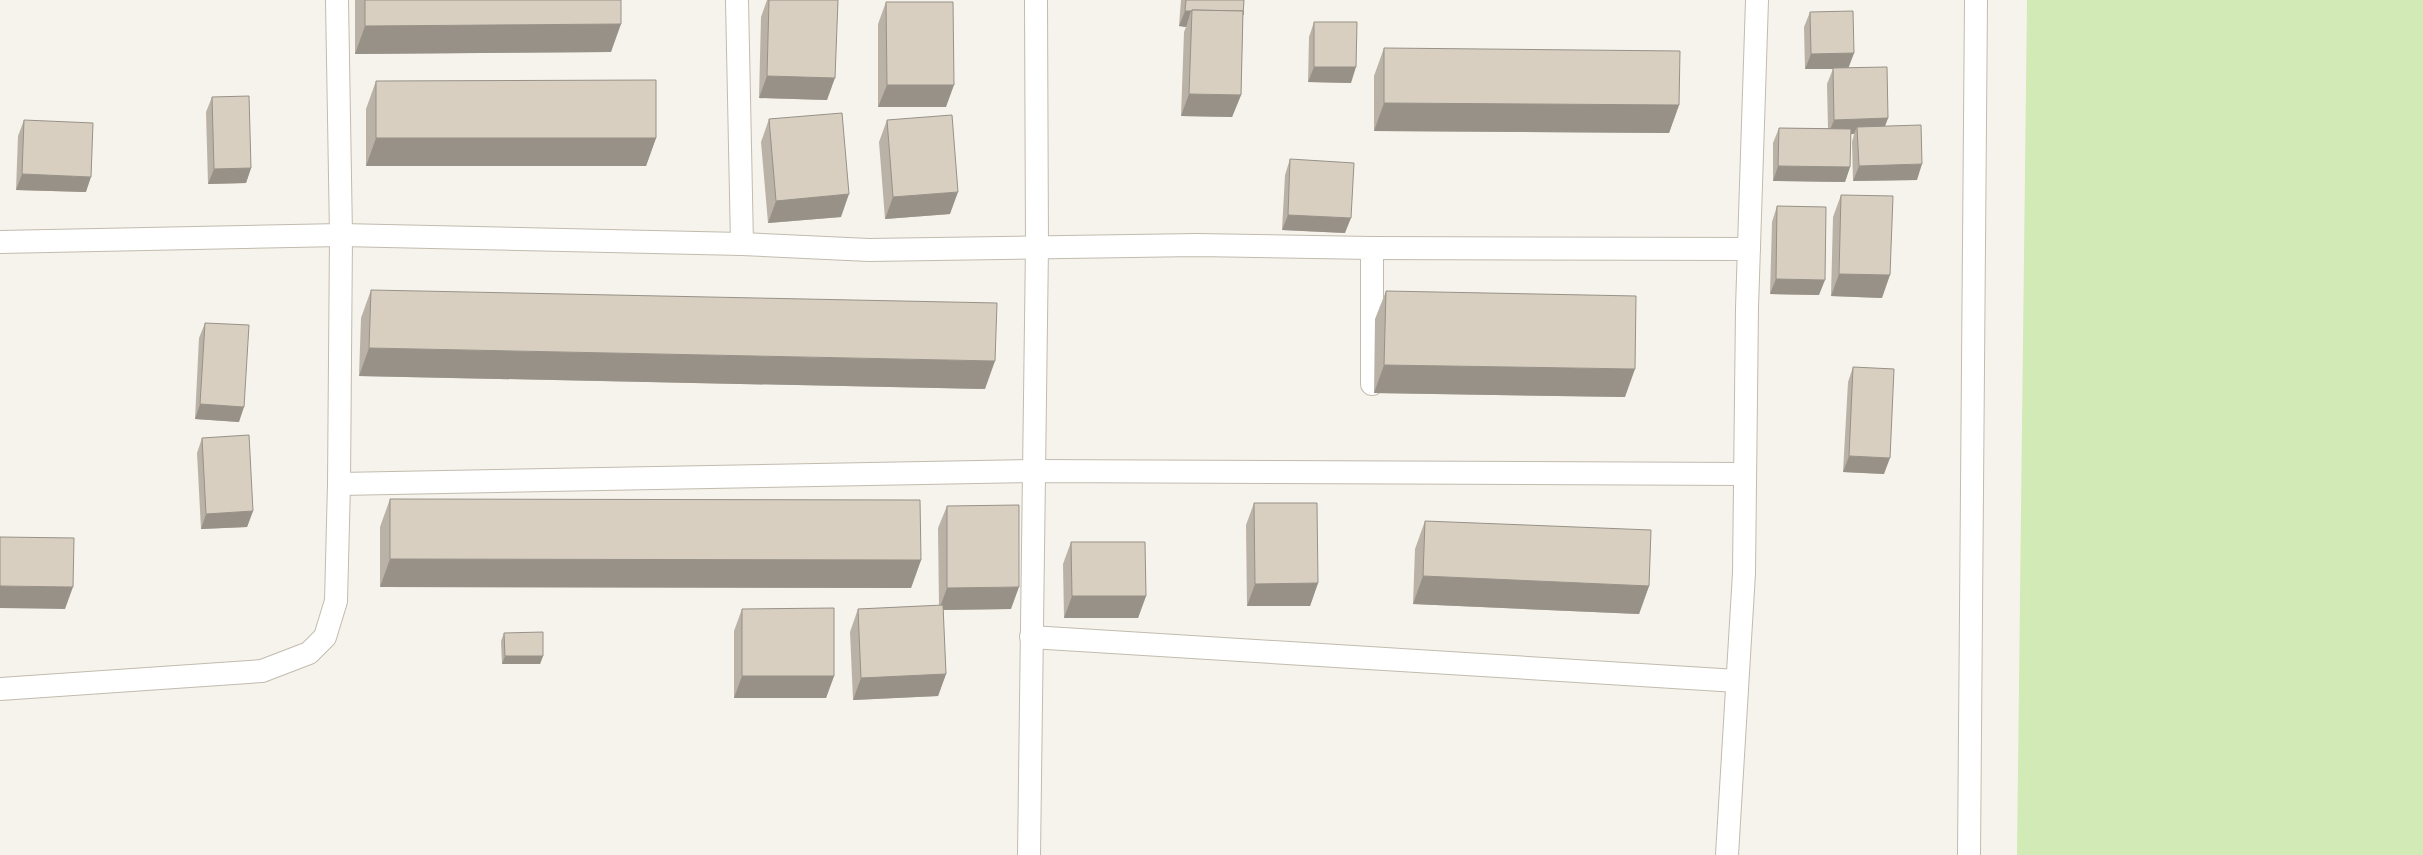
<svg xmlns="http://www.w3.org/2000/svg" width="2423" height="855" font-family="Mulish,sans-serif">
  <style>
    .green { fill: #d2eab5 }
    .lines { fill: none; stroke-linecap: round; stroke-linejoin: round }
    .minor-casing { stroke: #c2bbae; stroke-width: 24 }
    .tertiary-casing { stroke: #c2bbae; stroke-width: 24 }
    .minor { stroke: #fff; stroke-width: 22 }
    .tertiary { stroke: #fff; stroke-width: 22 }
    .wall { fill: #bab2a6 }
    .shaded-wall { fill: #979187 }
    .building { fill: #d8cfc1; stroke: #979187 }
  </style>
  <rect width="100%" height="100%" fill="#f6f3ec"/>
  <path class="green" d="M 2027,0 L 2423,0 L 2423,855 L 2017,855 Z"/>
  <g class="lines">
    <g class="minor-casing">
      <g id="minor">
        <path d="M 737,0 L 742,244"/>
        <path d="M 0,242 L 341,235 L 742,244 L 869,250 L 1197,245 L 1372,248 L 1372,384"/>
        <path d="M 1372,248 L 1749,249"/>
        <path d="M 339,484 L 1034,471 L 1745,474"/>
        <path d="M 1031,637 L 1737,681"/>
        <path d="M 0,689 L 262,671 L 309,653 L 325,637 L 336,601 L 339,484 L 341,235 L 337,0"/>
        <path d="M 1029,855 L 1037,246 L 1036,0"/>
        <path d="M 1727,855 L 1744,573 L 1747,308 L 1757,0"/>
      </g>
    </g>
    <g class="tertiary-casing">
      <path id="tertiary" d="M 1969,855 L 1976,0"/>
    </g>
    <use href="#minor" class="minor"/>
    <use href="#tertiary" class="tertiary"/>
  </g>
  <g class="wall">
    <path d="M 355,0 L 621,0 L 611,52 L 355,54 Z"/>
    <path d="M 767,0 L 838,0 L 827,100 L 759,98 L 761,17 Z"/>
    <path d="M 1181,0 L 1244,0 L 1243,15 L 1241,95 L 1232,117 L 1181,116 L 1184,32 L 1186,27 L 1179,26 Z"/>
    <path d="M 886,2 L 946,107 L 878,107 L 878,24 Z"/>
    <path d="M 1810,12 L 1854,53 L 1848,68 L 1888,118 L 1885,126 L 1917,180 L 1853,181 L 1852,142 L 1854,134 L 1851,134 L 1850,167 L 1845,182 L 1773,181 L 1773,143 L 1779,128 L 1828,128 L 1827,84 L 1833,69 L 1805,69 L 1804,27 Z"/>
    <path d="M 1314,22 L 1351,83 L 1308,82 L 1309,37 Z"/>
    <path d="M 1384,48 L 1679,105 L 1669,133 L 1374,131 L 1374,76 Z"/>
    <path d="M 376,81 L 656,138 L 646,166 L 366,166 L 366,109 Z"/>
    <path d="M 212,97 L 251,168 L 246,183 L 208,184 L 206,112 Z"/>
    <path d="M 769,119 L 841,217 L 768,223 L 761,142 Z"/>
    <path d="M 24,120 L 86,192 L 16,190 L 18,136 Z"/>
    <path d="M 887,120 L 950,214 L 885,219 L 879,142 Z"/>
    <path d="M 1290,159 L 1345,233 L 1282,230 L 1285,175 Z"/>
    <path d="M 1841,195 L 1882,298 L 1831,296 L 1833,217 Z"/>
    <path d="M 1777,206 L 1819,295 L 1770,294 L 1772,222 Z"/>
    <path d="M 371,290 L 985,389 L 359,376 L 361,318 Z"/>
    <path d="M 1386,291 L 1625,397 L 1374,393 L 1375,319 Z"/>
    <path d="M 205,323 L 239,422 L 195,419 L 199,338 Z"/>
    <path d="M 1853,367 L 1884,474 L 1843,472 L 1848,382 Z"/>
    <path d="M 202,438 L 253,511 L 247,527 L 201,529 L 197,453 Z"/>
    <path d="M 390,499 L 921,560 L 911,588 L 380,587 L 380,527 Z"/>
    <path d="M 1254,503 L 1318,583 L 1310,606 L 1247,606 L 1246,525 Z"/>
    <path d="M 947,506 L 1011,609 L 943,610 L 946,674 L 938,696 L 853,700 L 850,632 L 858,609 L 939,606 L 938,528 Z"/>
    <path d="M 1425,521 L 1649,586 L 1639,614 L 1413,604 L 1415,549 Z"/>
    <path d="M 1071,542 L 1146,596 L 1138,618 L 1064,618 L 1063,564 Z"/>
    <path d="M 742,609 L 834,676 L 826,698 L 734,698 L 734,631 Z"/>
    <path d="M 504,633 L 543,656 L 540,664 L 502,664 L 501,641 Z"/>
  </g>
  <g class="shaded-wall">
    <path d="M 1185,11 L 1191,11 L 1186,27 L 1179,26 Z"/>
    <path d="M 621,24 L 611,52 L 355,54 L 365,26 Z"/>
    <path d="M 1854,53 L 1848,69 L 1805,69 L 1811,54 Z"/>
    <path d="M 1314,67 L 1356,67 L 1351,83 L 1308,82 Z"/>
    <path d="M 767,76 L 835,78 L 827,100 L 759,98 Z"/>
    <path d="M 887,85 L 954,85 L 946,107 L 878,107 Z"/>
    <path d="M 1189,94 L 1241,95 L 1232,117 L 1181,116 Z"/>
    <path d="M 1384,103 L 1679,105 L 1669,133 L 1374,131 Z"/>
    <path d="M 1888,118 L 1882,134 L 1857,127 L 1854,134 L 1828,135 L 1834,120 Z"/>
    <path d="M 376,138 L 656,138 L 646,166 L 366,166 Z"/>
    <path d="M 1922,164 L 1917,180 L 1853,181 L 1859,166 Z"/>
    <path d="M 1778,166 L 1850,167 L 1845,182 L 1773,181 Z"/>
    <path d="M 251,168 L 246,183 L 208,184 L 214,169 Z"/>
    <path d="M 22,174 L 91,177 L 86,192 L 16,190 Z"/>
    <path d="M 958,192 L 950,214 L 885,219 L 893,197 Z"/>
    <path d="M 849,194 L 841,217 L 768,223 L 776,201 Z"/>
    <path d="M 1288,215 L 1351,218 L 1345,233 L 1282,230 Z"/>
    <path d="M 1839,274 L 1890,275 L 1882,298 L 1831,296 Z"/>
    <path d="M 1776,279 L 1825,280 L 1819,295 L 1770,294 Z"/>
    <path d="M 369,348 L 995,361 L 985,389 L 359,376 Z"/>
    <path d="M 1384,365 L 1635,369 L 1625,397 L 1374,393 Z"/>
    <path d="M 200,404 L 244,407 L 239,422 L 195,419 Z"/>
    <path d="M 1849,456 L 1890,458 L 1884,474 L 1843,472 Z"/>
    <path d="M 253,511 L 247,527 L 201,529 L 206,514 Z"/>
    <path d="M 390,559 L 921,560 L 911,588 L 380,587 Z"/>
    <path d="M 1423,576 L 1649,586 L 1639,614 L 1413,604 Z"/>
    <path d="M 1318,583 L 1310,606 L 1247,606 L 1255,584 Z"/>
    <path d="M 0,586 L 73,587 L 65,609 L 0,608 Z"/>
    <path d="M 1019,587 L 1011,609 L 939,610 L 947,588 Z"/>
    <path d="M 1072,596 L 1146,596 L 1138,618 L 1064,618 Z"/>
    <path d="M 505,656 L 543,656 L 540,664 L 502,664 Z"/>
    <path d="M 946,674 L 938,696 L 853,700 L 861,678 Z"/>
    <path d="M 742,676 L 834,676 L 826,698 L 734,698 Z"/>
  </g>
  <g class="building">
    <path d="M 365,0 L 621,0 L 621,24 L 365,26 Z"/>
    <path d="M 769,0 L 838,0 L 835,78 L 767,76 Z"/>
    <path d="M 1186,0 L 1244,0 L 1243,15 L 1243,11 L 1192,10 L 1191,11 L 1185,11 Z"/>
    <path d="M 886,2 L 953,2 L 954,85 L 887,85 Z"/>
    <path d="M 1192,10 L 1243,11 L 1241,95 L 1189,94 Z"/>
    <path d="M 1853,11 L 1854,53 L 1811,54 L 1810,12 Z"/>
    <path d="M 1314,22 L 1357,22 L 1356,67 L 1314,67 Z"/>
    <path d="M 1384,48 L 1680,51 L 1679,105 L 1384,103 Z"/>
    <path d="M 1887,67 L 1888,118 L 1834,120 L 1833,68 Z"/>
    <path d="M 656,80 L 656,138 L 376,138 L 376,81 Z"/>
    <path d="M 249,96 L 251,168 L 214,169 L 212,97 Z"/>
    <path d="M 842,113 L 849,194 L 776,201 L 769,119 Z"/>
    <path d="M 952,115 L 958,192 L 893,197 L 887,120 Z"/>
    <path d="M 24,120 L 93,123 L 91,177 L 22,174 Z"/>
    <path d="M 1921,125 L 1922,164 L 1859,166 L 1857,127 Z"/>
    <path d="M 1779,128 L 1851,129 L 1850,167 L 1778,166 Z"/>
    <path d="M 1290,159 L 1354,163 L 1351,218 L 1288,215 Z"/>
    <path d="M 1841,195 L 1893,196 L 1890,275 L 1839,274 Z"/>
    <path d="M 1777,206 L 1826,207 L 1825,280 L 1776,279 Z"/>
    <path d="M 371,290 L 997,303 L 995,361 L 369,348 Z"/>
    <path d="M 1386,291 L 1636,296 L 1635,369 L 1384,365 Z"/>
    <path d="M 205,323 L 249,325 L 244,407 L 200,404 Z"/>
    <path d="M 1853,367 L 1894,369 L 1890,458 L 1849,456 Z"/>
    <path d="M 249,435 L 253,511 L 206,514 L 202,438 Z"/>
    <path d="M 390,499 L 920,500 L 921,560 L 390,559 Z"/>
    <path d="M 1254,503 L 1317,503 L 1318,583 L 1255,584 Z"/>
    <path d="M 1019,505 L 1019,587 L 947,588 L 947,506 Z"/>
    <path d="M 1425,521 L 1651,530 L 1649,586 L 1423,576 Z"/>
    <path d="M 0,537 L 74,538 L 73,587 L 0,586 Z"/>
    <path d="M 1071,542 L 1145,542 L 1146,596 L 1072,596 Z"/>
    <path d="M 943,605 L 946,674 L 861,678 L 858,609 Z"/>
    <path d="M 834,608 L 834,676 L 742,676 L 742,609 Z"/>
    <path d="M 543,632 L 543,656 L 505,656 L 504,633 Z"/>
  </g>
</svg>
